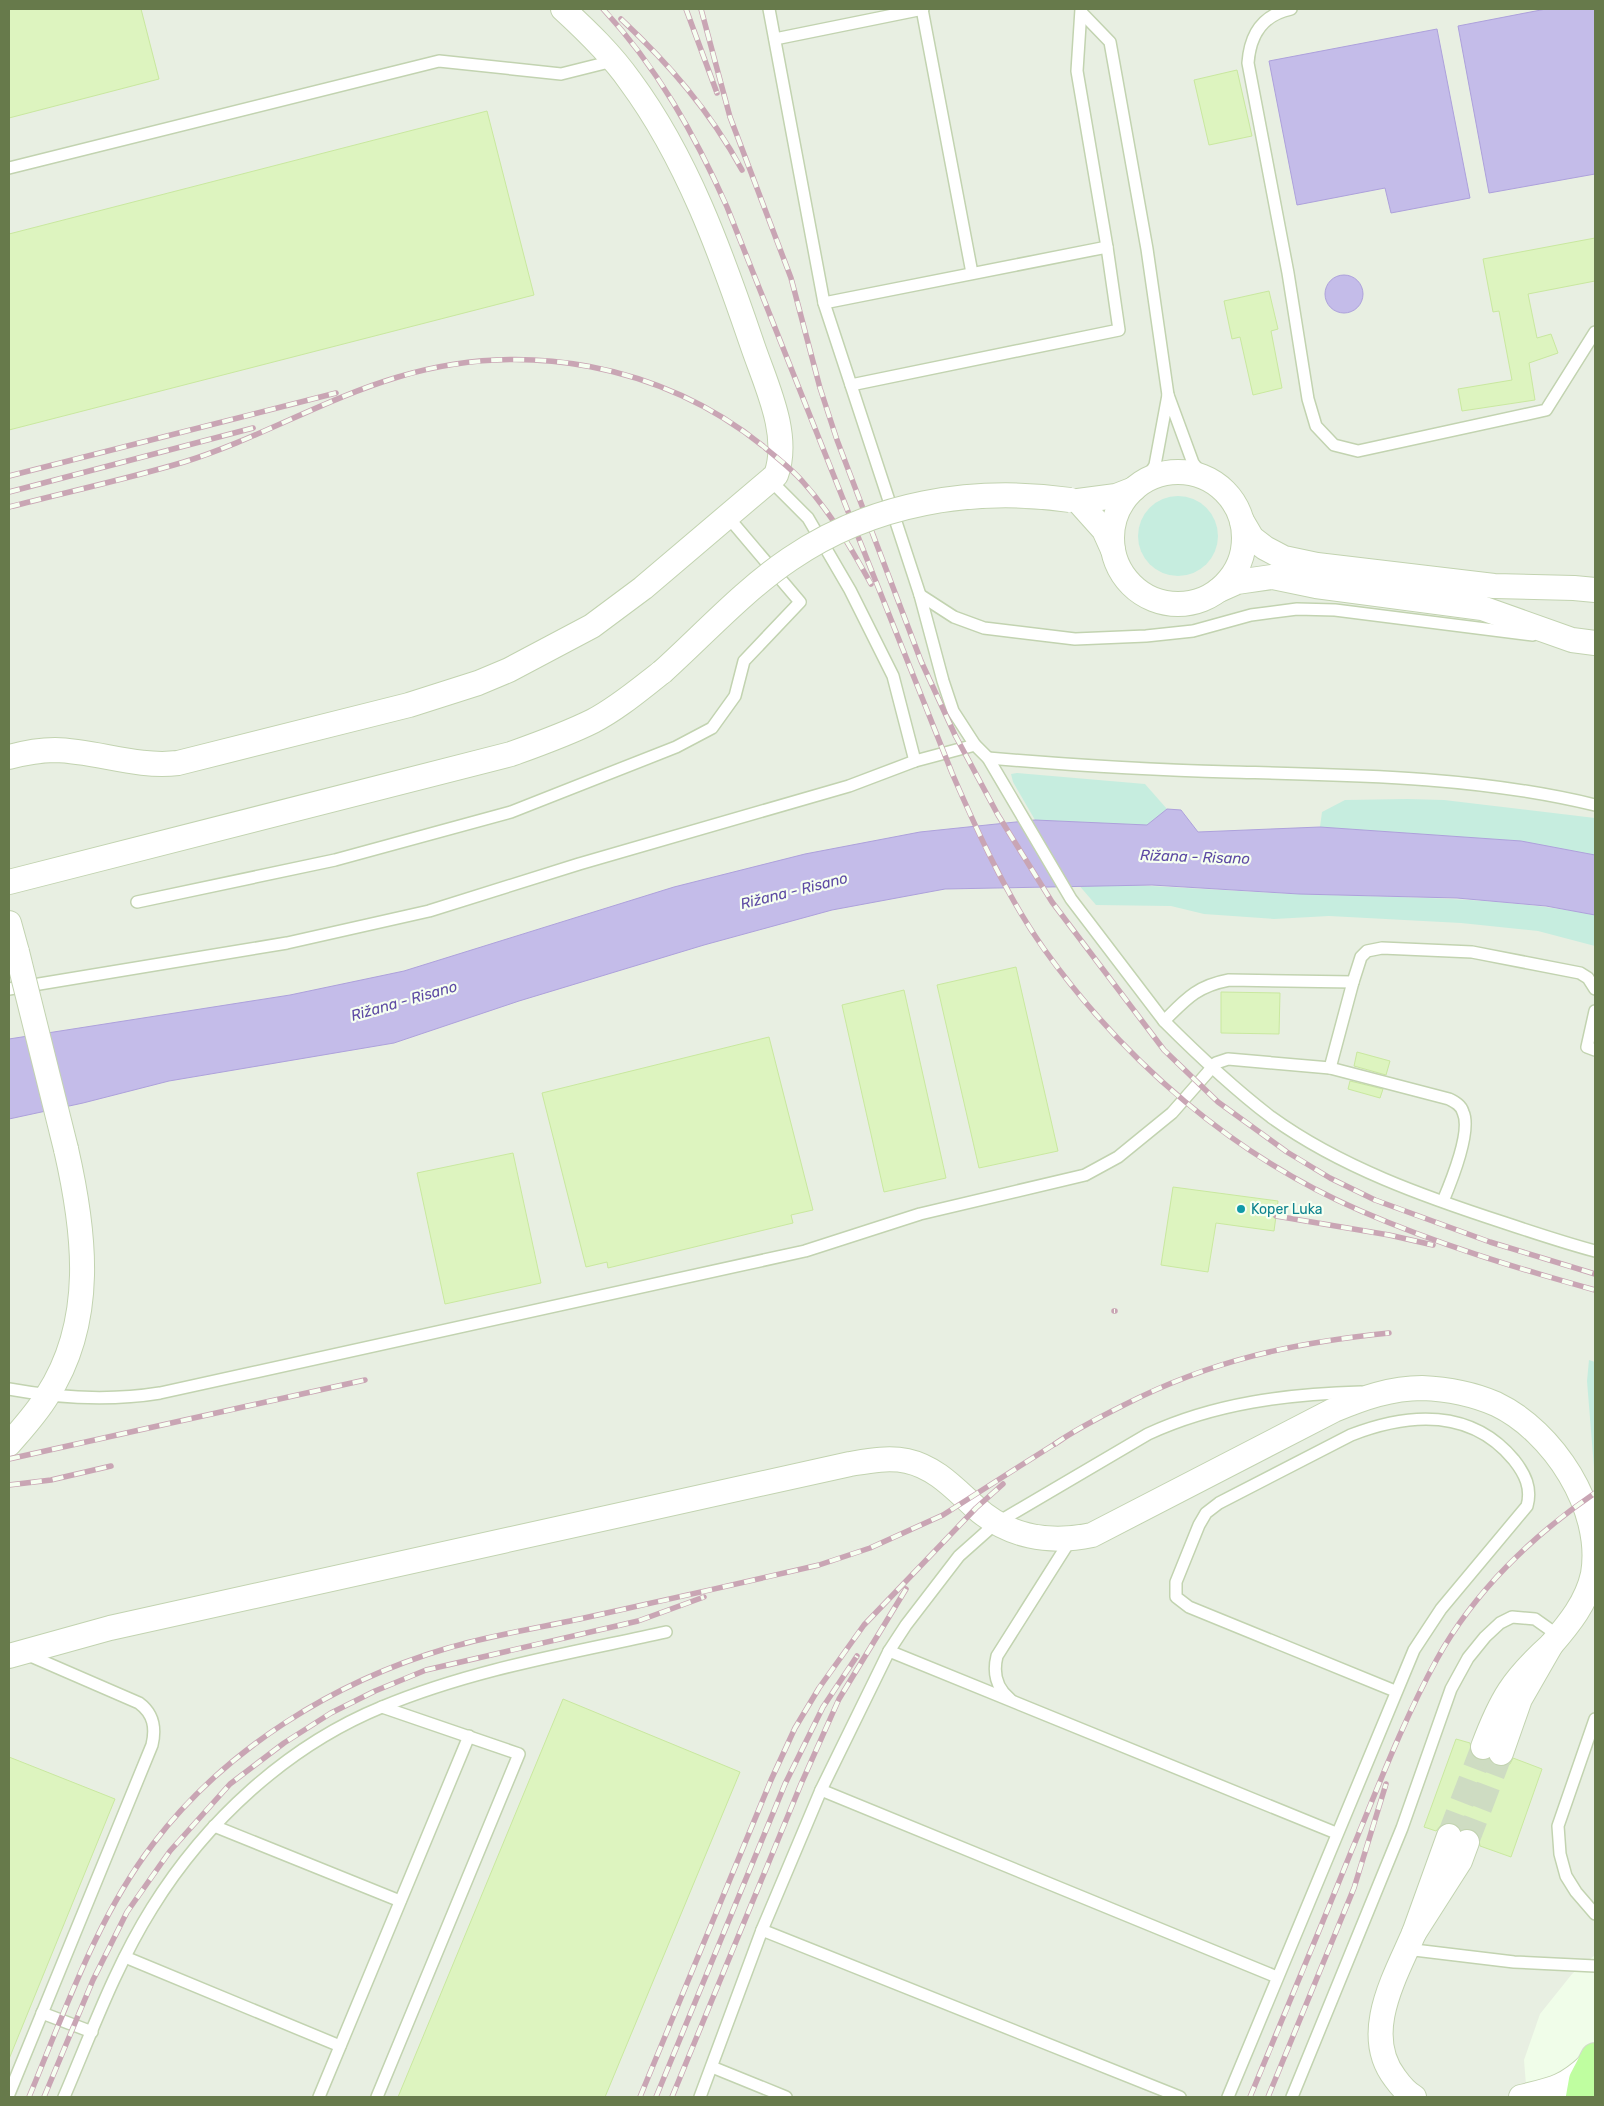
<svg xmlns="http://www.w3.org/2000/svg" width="1604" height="2106" font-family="Rubik,sans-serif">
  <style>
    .industrial { fill: #e8efe2 }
    .green { fill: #c6eddf }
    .water { fill: #c4bce9; stroke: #ada1db }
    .building { fill: #ddf4bf; stroke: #c9e89f }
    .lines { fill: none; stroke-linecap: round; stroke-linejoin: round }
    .street-tunnel { stroke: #cedcc2; stroke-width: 24; stroke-dasharray: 24 12; stroke-linecap: butt }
    .lane-casing { stroke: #c2d3b0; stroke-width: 14 }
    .street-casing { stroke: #c2d3b0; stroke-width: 26 }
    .primary-casing { stroke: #d4dacd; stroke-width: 30 }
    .lane { stroke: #fff; stroke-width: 11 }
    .street { stroke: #fff; stroke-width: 24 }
    .primary { stroke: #bffea0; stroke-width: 28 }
    .rail-casing { stroke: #c9a5b4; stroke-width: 5.5 }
    .rail { stroke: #f6fff1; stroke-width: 4; stroke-dasharray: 11; stroke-linecap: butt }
    .street-bridge-casing { stroke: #c2d3b0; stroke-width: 26; stroke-linecap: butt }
    .street-bridge { stroke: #fff; stroke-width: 24 }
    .culture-dot { fill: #0f9aa8; stroke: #f6fff1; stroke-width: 2 }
    .labels { text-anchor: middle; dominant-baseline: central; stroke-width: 4.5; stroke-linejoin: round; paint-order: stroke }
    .culture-label { font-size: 14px; fill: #0d838f; stroke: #f6fff1; text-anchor: start }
    .water-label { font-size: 15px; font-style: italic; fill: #5e4ba4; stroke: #f6fff1 }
  </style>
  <rect width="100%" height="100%" fill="#f0fde9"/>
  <path class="industrial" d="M 9,9 L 1595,9 L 1595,1955 L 1572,1974 L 1540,2014 L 1524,2060 L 1527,2097 L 9,2097 Z"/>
  <g class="green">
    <circle cx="1178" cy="536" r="40"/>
    <path d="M 1017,773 L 1145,784 L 1167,809 L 1147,825 L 1035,820 L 1013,782 L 1011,774 Z"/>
    <path d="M 1407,799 L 1444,800 L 1595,818 L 1595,855 L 1521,841 L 1320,827 L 1322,812 L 1345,800 Z"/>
    <path d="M 1077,883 C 1151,885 1226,891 1300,894 C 1399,898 1497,896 1595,915 L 1595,946 L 1538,931 L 1461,923 L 1329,916 L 1274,919 L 1204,914 L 1171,906 L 1096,905 Z"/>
    <path d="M 1589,1360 L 1595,1362 L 1595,1480 L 1587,1381 Z"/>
  </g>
  <g class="water">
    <path d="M 1546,9 L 1595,9 L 1595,174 L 1489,193 L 1458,26 Z"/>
    <path d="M 1437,29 L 1470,198 L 1391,213 L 1385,188 L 1297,205 L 1269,61 Z"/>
    <circle cx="1344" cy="294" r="19"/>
    <path d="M 1167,809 L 1181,810 L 1198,832 L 1320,827 L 1521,841 L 1595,855 L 1595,915 L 1546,906 L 1457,898 L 1299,894 L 1152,885 L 945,889 L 832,910 L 704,945 L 519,1001 L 394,1043 L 169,1081 L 83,1103 L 9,1119 L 9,1039 L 290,995 L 404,971 L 674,887 L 805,854 L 920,832 L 1035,820 L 1147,825 Z"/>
  </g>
  <g class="building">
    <path d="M 9,9 L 141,9 L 159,79 L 9,118 Z"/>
    <path d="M 1237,70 L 1252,136 L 1209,145 L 1194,80 Z"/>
    <path d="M 487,111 L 534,295 L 9,430 L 9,234 Z"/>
    <path d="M 1595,238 L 1595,281 L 1528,294 L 1537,338 L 1551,334 L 1558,353 L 1529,363 L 1535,400 L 1462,411 L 1458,389 L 1512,380 L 1499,311 L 1493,312 L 1483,259 Z"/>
    <path d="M 1269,291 L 1278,329 L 1271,331 L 1282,388 L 1253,395 L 1240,337 L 1232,339 L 1224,301 Z"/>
    <path d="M 1016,967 L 1058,1151 L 979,1168 L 937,985 Z"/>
    <path d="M 904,990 L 946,1178 L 884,1192 L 842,1005 Z"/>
    <path d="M 1221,992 L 1280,993 L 1279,1034 L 1221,1033 Z"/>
    <path d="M 769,1037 L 813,1210 L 791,1215 L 793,1223 L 608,1268 L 607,1262 L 586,1267 L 542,1093 Z"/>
    <path d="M 1357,1052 L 1390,1061 L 1386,1075 L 1354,1066 Z"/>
    <path d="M 1350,1081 L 1383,1089 L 1380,1098 L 1348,1089 Z"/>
    <path d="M 513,1153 L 541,1283 L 445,1304 L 417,1173 Z"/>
    <path d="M 1173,1187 L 1278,1201 L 1274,1231 L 1216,1223 L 1208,1272 L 1161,1265 Z"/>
    <path d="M 563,1699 L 740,1772 L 605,2097 L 398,2097 Z"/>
    <path d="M 1456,1739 L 1470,1743 L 1472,1755 L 1478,1760 L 1489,1759 L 1496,1766 L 1503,1767 L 1510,1764 L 1513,1758 L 1542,1769 L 1511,1857 L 1480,1846 L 1478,1834 L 1471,1829 L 1461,1830 L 1454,1823 L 1447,1822 L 1441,1825 L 1436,1831 L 1424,1827 Z"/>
    <path d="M 9,1757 L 115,1799 L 9,2059 Z"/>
  </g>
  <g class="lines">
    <g class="street-tunnel">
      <path d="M 1449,1836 L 1483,1747"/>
      <path d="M 1467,1842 L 1501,1753"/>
    </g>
    <g class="lane-casing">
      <g id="lane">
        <path d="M 769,9 L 824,303 L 920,595 L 943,681 L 953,711 L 975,745 L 988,758 L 1071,899 L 1164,1021"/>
        <path d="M 922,9 L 972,273"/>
        <path d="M 1291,9 C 1262,15 1250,35 1248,63 L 1288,273 L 1308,399 L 1316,426 L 1334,445 L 1358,451 L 1546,410 L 1595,332"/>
        <path d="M 1082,13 L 1110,42 L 1147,249 L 1168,395"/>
        <path d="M 775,39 L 923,9"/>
        <path d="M 9,168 L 439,61 L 561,74 L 613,61"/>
        <path d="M 824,303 L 1107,247"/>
        <path d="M 851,385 L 1119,330 L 1107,247 L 1077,71 L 1081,9"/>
        <path d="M 1146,480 L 1155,465 L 1168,395 L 1193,463 L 1204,477"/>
        <path d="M 771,481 L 808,518 L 850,590 L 893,676 L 915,761"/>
        <path d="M 920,595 L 954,617 L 984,628 L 1075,639 L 1146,636 L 1193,631 L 1251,615 L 1297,609 L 1335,610 L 1533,635"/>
        <path d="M 988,758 C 1069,765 1149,770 1230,772 C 1352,775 1476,776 1595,805"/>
        <path d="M 137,902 L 335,860 L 511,812 L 676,747 L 712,728 L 735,696 L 744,661 L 800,602 L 728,517"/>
        <path d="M 9,989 L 287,943 L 429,911 L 579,864 L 849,786 L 915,761 L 975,745"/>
        <path d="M 1595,989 L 1588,978 L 1580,973 L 1472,952 L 1382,948 L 1367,951 L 1361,957 L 1353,982 L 1229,980 C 1197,986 1186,999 1164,1021 C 1198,1055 1233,1088 1271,1117 C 1340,1167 1425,1197 1505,1223 C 1535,1233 1565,1243 1595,1251"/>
        <path d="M 1595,1011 L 1587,1047 L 1595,1050"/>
        <path d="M 1330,1068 L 1353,982"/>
        <path d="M 9,1389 C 58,1398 111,1401 160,1393 L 805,1251 L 920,1214 L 1085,1175 L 1118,1157 L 1172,1113 L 1216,1063 L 1228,1059 L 1330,1068 L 1449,1099 C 1455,1102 1461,1105 1463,1112 C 1472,1131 1451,1182 1443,1201"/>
        <path d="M 889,1651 L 1336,1833"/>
        <path d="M 1010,1699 C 996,1688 993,1672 997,1656 L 1071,1539"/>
        <path d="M 1595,1719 L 1558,1826 L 1560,1854 L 1566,1876 L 1576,1892 L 1595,1914"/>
        <path d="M 821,1790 L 1277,1977"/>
        <path d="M 214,1826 L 400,1901"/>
        <path d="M 762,1930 L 1180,2097"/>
        <path d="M 1406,1949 L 1514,1962 L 1595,1966"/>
        <path d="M 125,1957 L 340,2046"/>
        <path d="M 42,2013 L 92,2032"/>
        <path d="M 712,2067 L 786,2097"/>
        <path d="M 9,2094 L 152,1745 C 156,1728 154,1714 139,1703 L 26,1654"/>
        <path d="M 64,2097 C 91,2034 115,1967 152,1908 C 206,1821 287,1746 382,1707 C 473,1669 571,1653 666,1632"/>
        <path d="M 319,2097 L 469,1736"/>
        <path d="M 377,2097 L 519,1754 L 382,1707"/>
        <path d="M 700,2097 L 762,1930 L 821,1790 L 889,1651 L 906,1625 L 959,1556 L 995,1524 L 1148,1434 C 1215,1403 1288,1394 1361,1392"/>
        <path d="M 1228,2097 L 1414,1650 L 1441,1609 L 1527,1506 C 1532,1488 1525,1474 1514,1460 C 1471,1408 1408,1413 1351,1435 L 1219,1503 L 1206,1513 L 1199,1525 L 1176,1582 L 1176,1597 L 1189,1607 L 1395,1691"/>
        <path d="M 1292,2097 L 1402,1828 L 1451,1689 L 1468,1658 L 1485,1637 L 1500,1623 L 1512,1617 L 1535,1619 L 1559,1636"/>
      </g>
    </g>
    <g class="street-casing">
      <g id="street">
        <circle cx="1178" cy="538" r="66"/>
        <path d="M 1242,521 L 1252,538 L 1265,548 L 1284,558 L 1317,565 L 1494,586 L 1574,588 L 1595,590"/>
        <path d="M 1113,550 L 1104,530 L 1078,501 L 1116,496 L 1134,489"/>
        <path d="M 1219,590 L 1237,582 L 1272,577 L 1316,586 L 1482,608 L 1572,640 L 1595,643"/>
        <path d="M 9,757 C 24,753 39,750 55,750 C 97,751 136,768 178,763 L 409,705 L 478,683 L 509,670 L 592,626 L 643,588 L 776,475 C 791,434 765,383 752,344 C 721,253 687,158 630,81 C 611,54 587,31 563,9"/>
        <path d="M 9,882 L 511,754 C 539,744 567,734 593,721 C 618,708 640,689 662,672"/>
        <path d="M 9,923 L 17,952"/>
        <path d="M 9,1444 C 22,1429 36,1414 47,1396 C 96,1321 85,1232 66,1149"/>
        <path d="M 9,1656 L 110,1628 L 850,1464 C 868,1461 888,1457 907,1461 C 935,1467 954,1488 975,1507 C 1008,1537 1049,1544 1092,1535 L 1334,1410 C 1363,1398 1391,1388 1422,1388 C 1446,1389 1473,1394 1496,1404 C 1553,1431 1604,1509 1593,1574 C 1587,1602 1569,1624 1551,1645"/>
        <path d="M 1483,1747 C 1501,1699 1513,1679 1551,1645 L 1520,1699 L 1501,1753"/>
        <path d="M 1449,1836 L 1414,1933 L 1460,1861 L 1467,1842"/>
        <path d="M 1414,1933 C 1395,1977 1361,2034 1395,2078 C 1400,2085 1407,2093 1414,2097"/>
        <path d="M 1521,2097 C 1553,2089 1564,2088 1589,2065"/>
      </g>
    </g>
    <g class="primary-casing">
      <path id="primary" d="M 1580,2097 L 1583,2080 L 1595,2057"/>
    </g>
    <use href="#lane" class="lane"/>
    <use href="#street" class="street"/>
    <use href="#primary" class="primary"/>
    <g class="rail-casing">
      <g id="rail">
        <path d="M 603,9 C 657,67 695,135 727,207 L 952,773 C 978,833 1006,895 1044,949 C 1124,1061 1235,1157 1361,1211 C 1437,1244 1516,1268 1595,1290"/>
        <path d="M 686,9 L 717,93"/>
        <path d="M 701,9 L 730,117 L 791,278 L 820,388 L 837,440 L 921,661 L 955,735 L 998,815 L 1052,902 L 1164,1050 L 1218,1102 L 1287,1152 L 1330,1178 L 1375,1200 L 1490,1242 L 1595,1274"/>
        <path d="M 621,19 C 669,64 710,111 742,170"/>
        <path d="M 9,476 L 336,393"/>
        <path d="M 9,492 L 253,428"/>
        <path d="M 9,507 C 67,492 127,479 184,462 C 258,439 324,399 398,377 C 524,339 661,364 763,446 C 777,458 792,469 803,482 C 831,513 851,548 871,584"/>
        <path d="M 1276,1216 L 1389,1235 L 1433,1245"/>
        <path d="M 1114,1311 L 1115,1311"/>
        <path d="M 1055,1444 C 1076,1429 1100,1417 1124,1405 C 1212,1360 1292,1343 1389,1333"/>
        <path d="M 9,1459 L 365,1380"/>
        <path d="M 9,1485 L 51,1480 L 111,1466"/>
        <path d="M 29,2097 C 65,2011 96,1919 153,1844 C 225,1749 335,1681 448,1648 C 492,1635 539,1628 584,1618 C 662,1601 741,1583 819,1565 L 870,1548 L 943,1515 L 1061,1440"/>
        <path d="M 44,2097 L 93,1980 L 127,1912 L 170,1851 L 230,1784 L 284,1743 L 331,1713 L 375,1691 L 426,1670 L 638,1621 L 704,1597"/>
        <path d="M 640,2097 L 771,1780 L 795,1728 L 819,1688 L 864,1625 L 976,1508 L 1003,1484"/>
        <path d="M 656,2097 L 785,1784 L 823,1707 L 857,1656"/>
        <path d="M 672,2097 L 801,1784 L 839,1699 L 906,1589"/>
        <path d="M 1250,2097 C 1284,2016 1318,1934 1351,1852 C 1378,1787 1403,1721 1437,1659 C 1474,1592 1533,1535 1595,1493"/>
        <path d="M 1268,2097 L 1354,1888 L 1386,1784"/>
      </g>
    </g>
    <use href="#rail" class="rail"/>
    <g class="street-bridge-casing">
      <g id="street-bridge">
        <path d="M 662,672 C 704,634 744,590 790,559 C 872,503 973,486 1070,500"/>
        <path d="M 17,952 L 66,1149"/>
      </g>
    </g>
    <use href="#street-bridge" class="street-bridge"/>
  </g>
  <circle class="culture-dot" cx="1241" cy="1209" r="5"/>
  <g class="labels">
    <g class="culture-label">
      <text x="1251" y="1209">Koper Luka</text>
    </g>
    <g class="water-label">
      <text transform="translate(1195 857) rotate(2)">Rižana - Risano</text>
      <text transform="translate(794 891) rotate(-14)">Rižana - Risano</text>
      <text transform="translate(404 1001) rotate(-16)">Rižana - Risano</text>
    </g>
  </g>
  <rect width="1604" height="2106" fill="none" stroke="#677a4b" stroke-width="20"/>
</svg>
